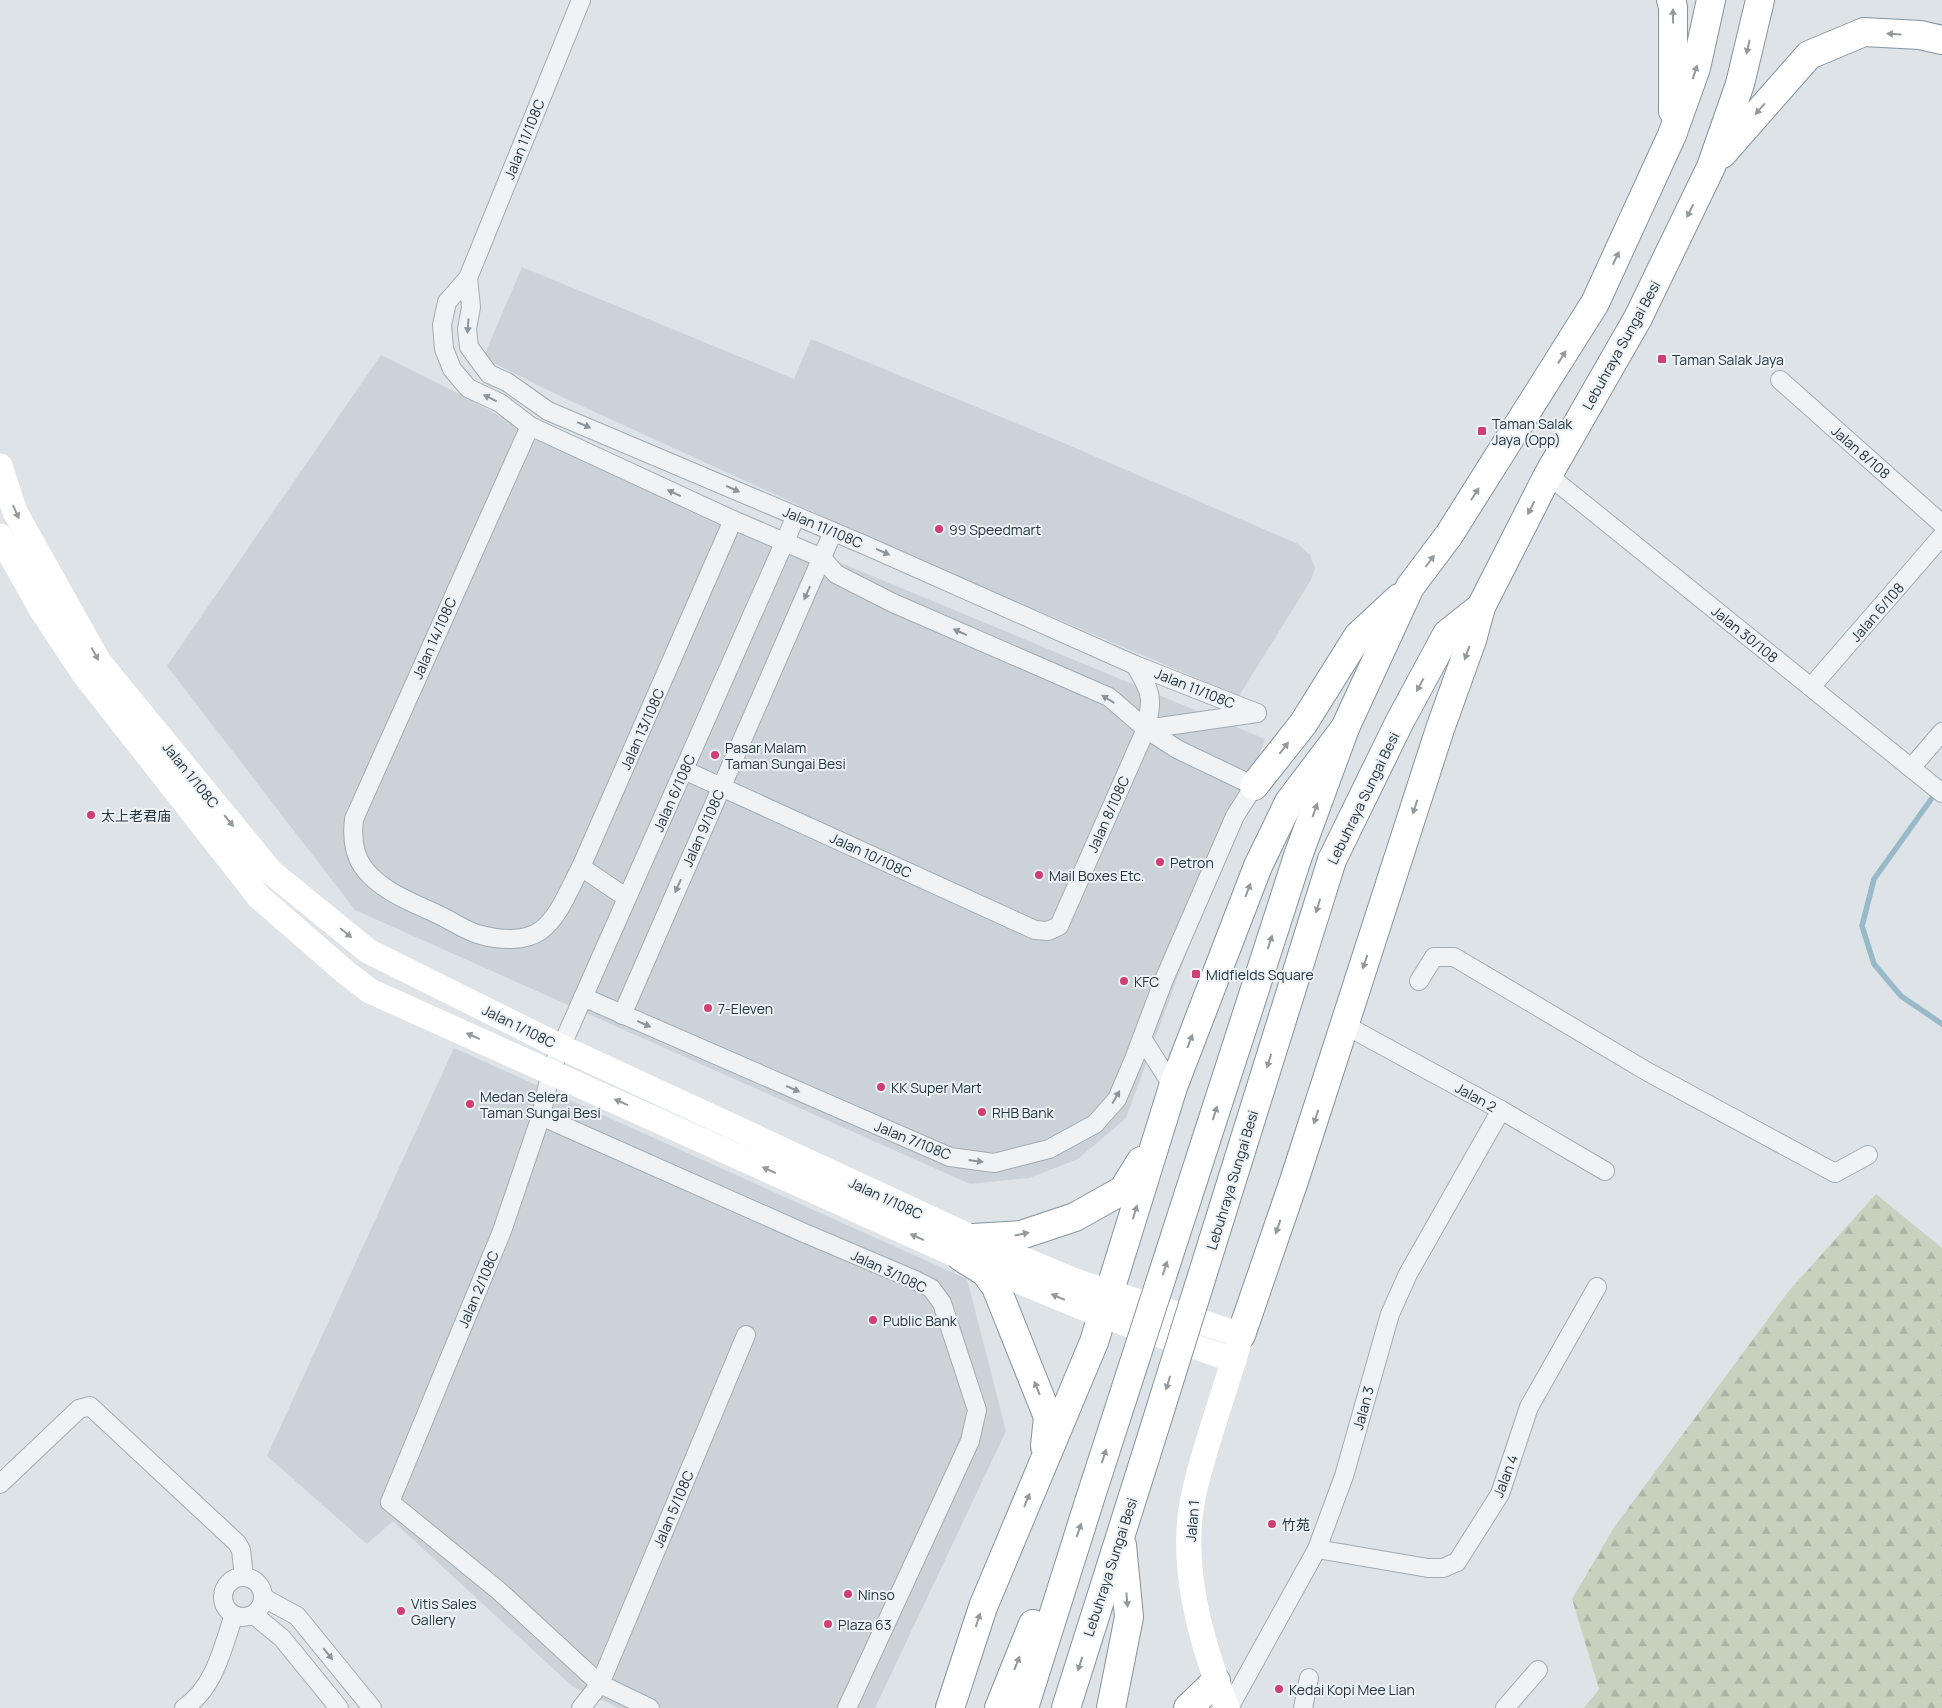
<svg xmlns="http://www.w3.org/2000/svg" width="1942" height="1708" font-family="Manrope,'Noto Sans SC',sans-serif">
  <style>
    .built { fill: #cbd3d9 }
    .forest { fill: url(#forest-firs) }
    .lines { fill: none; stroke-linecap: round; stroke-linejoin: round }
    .stream { stroke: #97b9c8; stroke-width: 5.5 }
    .street-casing { stroke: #a2abb1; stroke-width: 20 }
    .highway-casing { stroke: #84949e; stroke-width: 30 }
    .street { stroke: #f0f3f6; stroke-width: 18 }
    .secondary { stroke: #fff; stroke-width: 25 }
    .highway { stroke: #fff; stroke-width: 28 }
    .highway-bridge-casing { stroke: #84949e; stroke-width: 30; stroke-linecap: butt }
    .highway-bridge { stroke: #fff; stroke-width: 28 }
    .oneway { fill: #929a9e }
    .oneway2 { fill: #8b949a }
    .poi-dot { fill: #d03f73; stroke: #ecf2f5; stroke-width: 2 }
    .labels { text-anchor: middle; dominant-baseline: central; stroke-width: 4; stroke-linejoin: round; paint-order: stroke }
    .street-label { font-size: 14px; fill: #26343e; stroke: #ecf2f5 }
    .poi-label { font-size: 14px; fill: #26343e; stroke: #ecf2f5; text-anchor: start }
  </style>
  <defs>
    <pattern id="forest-firs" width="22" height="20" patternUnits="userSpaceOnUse" patternTransform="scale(1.25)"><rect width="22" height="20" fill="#c7d1be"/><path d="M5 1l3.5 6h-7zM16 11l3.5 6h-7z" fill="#abb4a4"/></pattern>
  </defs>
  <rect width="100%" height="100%" fill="#dde3e7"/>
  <g class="built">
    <path d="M 522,267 L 794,379 L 811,339 L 1052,438 L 1298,544 L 1310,555 L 1315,568 L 1311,580 L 1239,696 L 916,559 L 560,396 L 483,358 Z"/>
    <path d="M 381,355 L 469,399 L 537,437 L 1265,739 L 1126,1118 L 1078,1159 L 1029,1178 L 970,1184 L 355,910 L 167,666 Z"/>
    <path d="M 454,1048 L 967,1279 L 1006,1431 L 875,1708 L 619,1708 L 573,1687 L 393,1521 L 367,1544 L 267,1456 Z"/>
  </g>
  <path class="forest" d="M 1876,1194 L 1942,1248 L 1942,1708 L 1584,1708 L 1599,1689 L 1572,1599 L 1615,1526 L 1788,1292 Z"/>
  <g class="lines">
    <path class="stream" d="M 1937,791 L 1874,879 L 1862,926 L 1874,964 L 1901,996 L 1942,1024"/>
    <g class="street-casing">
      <g id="street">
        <path d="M 581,0 L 468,278 L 447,302 L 442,325 L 444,349 L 452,369 L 468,388 L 500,403 L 530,426 L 733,520 L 822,558 L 836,574 L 893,603 L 1109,697 L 1146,729 L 1177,749 L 1254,786 L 1235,816 L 1163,982 L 1134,1059 L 1117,1099 L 1095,1124 L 1049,1149 L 994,1163 L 950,1157 L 583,997"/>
        <path d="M 468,278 L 471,307 L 467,329 L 469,347 L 489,374 L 507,382 L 548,411 L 867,546 L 1135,665 L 1257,713"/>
        <path d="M 1780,380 L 1942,524"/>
        <path d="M 530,426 L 354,819 C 352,836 353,853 363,867 C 382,893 415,903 443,917 C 455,923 468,932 481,935 C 499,940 524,942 540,931 C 559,918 570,887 581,867 L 733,520"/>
        <path d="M 1548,475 L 1942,793"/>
        <path d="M 1811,687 L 1942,536"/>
        <path d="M 1146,729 L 1257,713"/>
        <path d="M 1911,768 L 1942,732"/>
        <path d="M 684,770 L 1035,930 L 1048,931 L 1059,926 L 1146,729 C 1153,697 1152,693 1135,665"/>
        <path d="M 581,867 L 627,898"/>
        <path d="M 1419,981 L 1434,957 L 1454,957 L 1648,1072 L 1835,1173 L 1868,1155"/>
        <path d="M 622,1015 L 833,532"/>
        <path d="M 1345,1025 L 1501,1110 L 1605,1171"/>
        <path d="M 1142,1038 L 1173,1087"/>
        <path d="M 541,1116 L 802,1232 L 915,1280 L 931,1288 L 942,1303 L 977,1410 L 970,1441 L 847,1708"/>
        <path d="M 0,1484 L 79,1409 L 90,1406 L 237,1543 L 241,1550 L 244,1577"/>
        <path d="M 1317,1549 L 1428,1568 L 1443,1568 L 1457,1562 L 1500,1494 L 1529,1407 L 1597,1287"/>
        <circle cx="243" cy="1597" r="20"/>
        <path d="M 264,1598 L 297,1616 L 372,1708"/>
        <path d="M 254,1615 L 282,1638 L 339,1708"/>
        <path d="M 184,1708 C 215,1687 222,1649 234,1615"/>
        <path d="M 581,1708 L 600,1684 L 746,1335"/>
        <path d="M 650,1708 L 600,1684 L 498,1590 L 390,1502 L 502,1231 L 541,1116 L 551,1070 L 796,516"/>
        <path d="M 1229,1708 L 1317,1549 L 1344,1476 L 1390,1314 L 1408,1274 L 1501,1110"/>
        <path d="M 1303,1708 L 1309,1678"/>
        <path d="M 1505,1708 L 1538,1670"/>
      </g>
    </g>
    <g class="highway-casing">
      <g id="highway">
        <path d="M 1671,0 L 1673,7 L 1673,111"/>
        <path d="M 1722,154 L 1809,55 L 1864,32 L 1920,35 L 1942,40"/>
        <path d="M 1254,786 L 1303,724 L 1358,636 L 1399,598"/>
        <path d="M 1298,856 L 1345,728 L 1410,587 L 1449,535 L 1595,303 L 1672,135 L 1696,68 L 1711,0"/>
        <path d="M 1332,860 L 1399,723 L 1447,634 L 1481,607 L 1548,475 L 1638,318 L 1711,167 L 1740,84 L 1760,0"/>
        <path d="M 973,1238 L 1021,1235 L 1075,1217 L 1123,1190 L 1141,1161"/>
        <path d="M 961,1257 L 985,1272 L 996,1287 L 1048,1417 L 1045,1446"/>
        <path d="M 1241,1335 L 1294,1181 L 1440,729 L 1472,640 L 1481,607"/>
        <path d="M 950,1708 L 983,1607 L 1094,1342 L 1173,1087 L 1258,866 L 1289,802 L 1345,728"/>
        <path d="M 999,1708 L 1033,1624"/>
        <path d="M 1024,1708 L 1089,1502"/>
        <path d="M 1066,1708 L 1146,1455"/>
        <path d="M 1111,1708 L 1129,1617 L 1122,1545"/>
        <path d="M 1188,1708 L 1216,1681"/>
      </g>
    </g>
    <use href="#street" class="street"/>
    <g class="secondary">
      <path d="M 0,466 L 15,512 L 99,662 L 271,872 L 368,951 L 561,1047 L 973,1238 L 1075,1281 L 1241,1335 C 1227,1387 1207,1437 1195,1489 C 1177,1560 1200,1641 1227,1708"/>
      <path d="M 0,536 L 41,609 L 84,674 L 259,897 L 344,971 L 370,991 L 961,1257 L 1103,1316 L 1234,1360"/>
    </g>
    <use href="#highway" class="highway"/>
    <g class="highway-bridge-casing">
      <g id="highway-bridge">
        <path d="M 1146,1455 L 1332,860"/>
        <path d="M 1089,1502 L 1298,856"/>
      </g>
    </g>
    <use href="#highway-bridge" class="highway-bridge"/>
  </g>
  <defs><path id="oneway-solid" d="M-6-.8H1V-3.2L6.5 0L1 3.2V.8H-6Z" transform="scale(1.25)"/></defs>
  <g class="oneway">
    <use href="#oneway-solid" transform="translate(1673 16) rotate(-91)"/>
    <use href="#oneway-solid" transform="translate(1894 34) rotate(-177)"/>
    <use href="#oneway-solid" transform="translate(1748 47) rotate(103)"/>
    <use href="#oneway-solid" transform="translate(1695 72) rotate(-72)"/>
    <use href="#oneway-solid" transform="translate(1760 109) rotate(131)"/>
    <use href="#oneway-solid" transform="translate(1690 211) rotate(116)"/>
    <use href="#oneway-solid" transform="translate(1616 258) rotate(-65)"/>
    <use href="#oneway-solid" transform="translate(1562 357) rotate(-58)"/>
    <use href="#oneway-solid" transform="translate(1475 494) rotate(-57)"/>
    <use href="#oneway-solid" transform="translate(1531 508) rotate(117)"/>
    <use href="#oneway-solid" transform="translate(16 512) rotate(66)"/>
    <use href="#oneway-solid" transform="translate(1430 561) rotate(-53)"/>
    <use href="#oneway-solid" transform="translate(1467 653) rotate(110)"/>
    <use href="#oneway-solid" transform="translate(95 654) rotate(61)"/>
    <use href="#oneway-solid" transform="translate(1420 685) rotate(118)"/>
    <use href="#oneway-solid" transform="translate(1284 748) rotate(-52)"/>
    <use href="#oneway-solid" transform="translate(1415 807) rotate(108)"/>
    <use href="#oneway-solid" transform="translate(1315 810) rotate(-70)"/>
    <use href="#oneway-solid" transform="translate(229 821) rotate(51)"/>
    <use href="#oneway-solid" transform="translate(1248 890) rotate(-69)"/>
    <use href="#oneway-solid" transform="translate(1318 906) rotate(107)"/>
    <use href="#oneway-solid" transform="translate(346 933) rotate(39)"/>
    <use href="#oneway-solid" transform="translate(1270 942) rotate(-72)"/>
    <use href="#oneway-solid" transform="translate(1365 962) rotate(108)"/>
    <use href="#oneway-solid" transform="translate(473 1036) rotate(-156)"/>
    <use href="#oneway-solid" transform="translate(1190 1041) rotate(-69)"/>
    <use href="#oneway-solid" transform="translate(1269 1061) rotate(107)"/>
    <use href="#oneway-solid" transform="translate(621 1102) rotate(-156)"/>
    <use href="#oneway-solid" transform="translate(1215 1113) rotate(-72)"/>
    <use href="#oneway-solid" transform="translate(1316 1117) rotate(108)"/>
    <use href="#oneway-solid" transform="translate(769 1170) rotate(-156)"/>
    <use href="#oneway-solid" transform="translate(1135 1212) rotate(-73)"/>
    <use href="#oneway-solid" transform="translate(1278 1227) rotate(109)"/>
    <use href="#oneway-solid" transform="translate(1022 1234) rotate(-12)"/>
    <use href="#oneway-solid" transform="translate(917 1237) rotate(-156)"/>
    <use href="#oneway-solid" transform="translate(1165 1268) rotate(-72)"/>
    <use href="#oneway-solid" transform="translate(1058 1297) rotate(-157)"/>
    <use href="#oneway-solid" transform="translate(1168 1383) rotate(107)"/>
    <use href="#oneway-solid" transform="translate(1037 1388) rotate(-112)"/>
    <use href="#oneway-solid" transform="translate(1104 1456) rotate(-72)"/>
    <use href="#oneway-solid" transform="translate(1027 1500) rotate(-67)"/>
    <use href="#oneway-solid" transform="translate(1079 1530) rotate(-71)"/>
    <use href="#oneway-solid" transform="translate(1127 1600) rotate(85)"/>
    <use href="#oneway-solid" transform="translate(978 1620) rotate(-72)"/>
    <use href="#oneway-solid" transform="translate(1017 1663) rotate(-68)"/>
    <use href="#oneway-solid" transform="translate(1080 1664) rotate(108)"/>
  </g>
  <g class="oneway2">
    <use href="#oneway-solid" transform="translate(468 326) rotate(94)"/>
    <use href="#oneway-solid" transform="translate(490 398) rotate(-154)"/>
    <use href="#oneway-solid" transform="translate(584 425) rotate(23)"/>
    <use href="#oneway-solid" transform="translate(733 489) rotate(24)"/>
    <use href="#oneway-solid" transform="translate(674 493) rotate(-155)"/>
    <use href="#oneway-solid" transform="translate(883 552) rotate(24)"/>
    <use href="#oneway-solid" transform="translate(807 593) rotate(114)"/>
    <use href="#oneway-solid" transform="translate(960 632) rotate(-156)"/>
    <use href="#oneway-solid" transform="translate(1108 699) rotate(-148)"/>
    <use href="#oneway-solid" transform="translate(678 886) rotate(114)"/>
    <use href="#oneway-solid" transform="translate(644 1024) rotate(24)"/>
    <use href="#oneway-solid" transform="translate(793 1089) rotate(24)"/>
    <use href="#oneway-solid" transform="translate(1116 1097) rotate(-60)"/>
    <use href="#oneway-solid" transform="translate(976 1161) rotate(7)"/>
    <use href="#oneway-solid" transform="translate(328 1654) rotate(51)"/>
  </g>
  <g class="poi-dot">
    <rect x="1657" y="354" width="10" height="10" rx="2.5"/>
    <rect x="1477" y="426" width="10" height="10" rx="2.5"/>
    <circle cx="939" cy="529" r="5"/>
    <circle cx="715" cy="755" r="5"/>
    <circle cx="91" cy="815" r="5"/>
    <circle cx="1160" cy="862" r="5"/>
    <circle cx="1039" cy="875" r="5"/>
    <rect x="1191" y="969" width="10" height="10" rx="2.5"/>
    <circle cx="1124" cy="981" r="5"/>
    <circle cx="708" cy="1008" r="5"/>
    <circle cx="881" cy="1087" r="5"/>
    <circle cx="470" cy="1104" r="5"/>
    <circle cx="982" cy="1112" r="5"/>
    <circle cx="873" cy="1320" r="5"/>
    <circle cx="1272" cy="1524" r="5"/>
    <circle cx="848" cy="1594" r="5"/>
    <circle cx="401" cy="1611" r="5"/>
    <circle cx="828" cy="1624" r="5"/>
    <circle cx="1279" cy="1689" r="5"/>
  </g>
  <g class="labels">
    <g class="street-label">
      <text transform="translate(524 139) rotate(-68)">Jalan 11/108C</text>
      <text transform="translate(1621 345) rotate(-61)">Lebuhraya Sungai Besi</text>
      <text transform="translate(1861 452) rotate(41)">Jalan 8/108</text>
      <text transform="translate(823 527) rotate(23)">Jalan 11/108C</text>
      <text transform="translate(1877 612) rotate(-49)">Jalan 6/108</text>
      <text transform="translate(1745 634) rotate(39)">Jalan 30/108</text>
      <text transform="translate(434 638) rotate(-66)">Jalan 14/108C</text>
      <text transform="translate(1195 688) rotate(22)">Jalan 11/108C</text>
      <text transform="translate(642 729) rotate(-66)">Jalan 13/108C</text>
      <text transform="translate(191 775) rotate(51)">Jalan 1/108C</text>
      <text transform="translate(674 793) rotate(-66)">Jalan 6/108C</text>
      <text transform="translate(1363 798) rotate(-64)">Lebuhraya Sungai Besi</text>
      <text transform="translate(1108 814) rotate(-66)">Jalan 8/108C</text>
      <text transform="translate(703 828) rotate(-66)">Jalan 9/108C</text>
      <text transform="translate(871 855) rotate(25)">Jalan 10/108C</text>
      <text transform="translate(519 1026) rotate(26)">Jalan 1/108C</text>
      <text transform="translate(1476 1097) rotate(29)">Jalan 2</text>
      <text transform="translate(913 1140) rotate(22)">Jalan 7/108C</text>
      <text transform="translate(1232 1180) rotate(-73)">Lebuhraya Sungai Besi</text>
      <text transform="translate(886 1198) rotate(25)">Jalan 1/108C</text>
      <text transform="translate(889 1271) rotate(25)">Jalan 3/108C</text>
      <text transform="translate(478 1289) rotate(-67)">Jalan 2/108C</text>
      <text transform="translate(1363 1408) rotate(-75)">Jalan 3</text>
      <text transform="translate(1505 1476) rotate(-69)">Jalan 4</text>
      <text transform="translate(673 1509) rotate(-67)">Jalan 5/108C</text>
      <text transform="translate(1192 1521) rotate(-85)">Jalan 1</text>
      <text transform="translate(1110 1567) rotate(-72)">Lebuhraya Sungai Besi</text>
    </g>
    <g class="poi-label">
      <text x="1672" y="359">Taman Salak Jaya</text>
      <text x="1492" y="423">Taman Salak<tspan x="1492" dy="16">Jaya (Opp)</tspan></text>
      <text x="949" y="529">99 Speedmart</text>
      <text x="725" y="747">Pasar Malam<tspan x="725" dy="16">Taman Sungai Besi</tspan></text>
      <text x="101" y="815">太上老君庙</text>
      <text x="1170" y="862">Petron</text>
      <text x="1049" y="875">Mail Boxes Etc.</text>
      <text x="1206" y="974">Midfields Square</text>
      <text x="1134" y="981">KFC</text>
      <text x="718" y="1008">7-Eleven</text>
      <text x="891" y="1087">KK Super Mart</text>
      <text x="480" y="1096">Medan Selera<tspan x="480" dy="16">Taman Sungai Besi</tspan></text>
      <text x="992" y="1112">RHB Bank</text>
      <text x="883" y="1320">Public Bank</text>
      <text x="1282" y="1524">竹苑</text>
      <text x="858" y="1594">Ninso</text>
      <text x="411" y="1603">Vitis Sales<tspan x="411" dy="16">Gallery</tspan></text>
      <text x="838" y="1624">Plaza 63</text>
      <text x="1289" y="1689">Kedai Kopi Mee Lian</text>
    </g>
  </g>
</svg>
